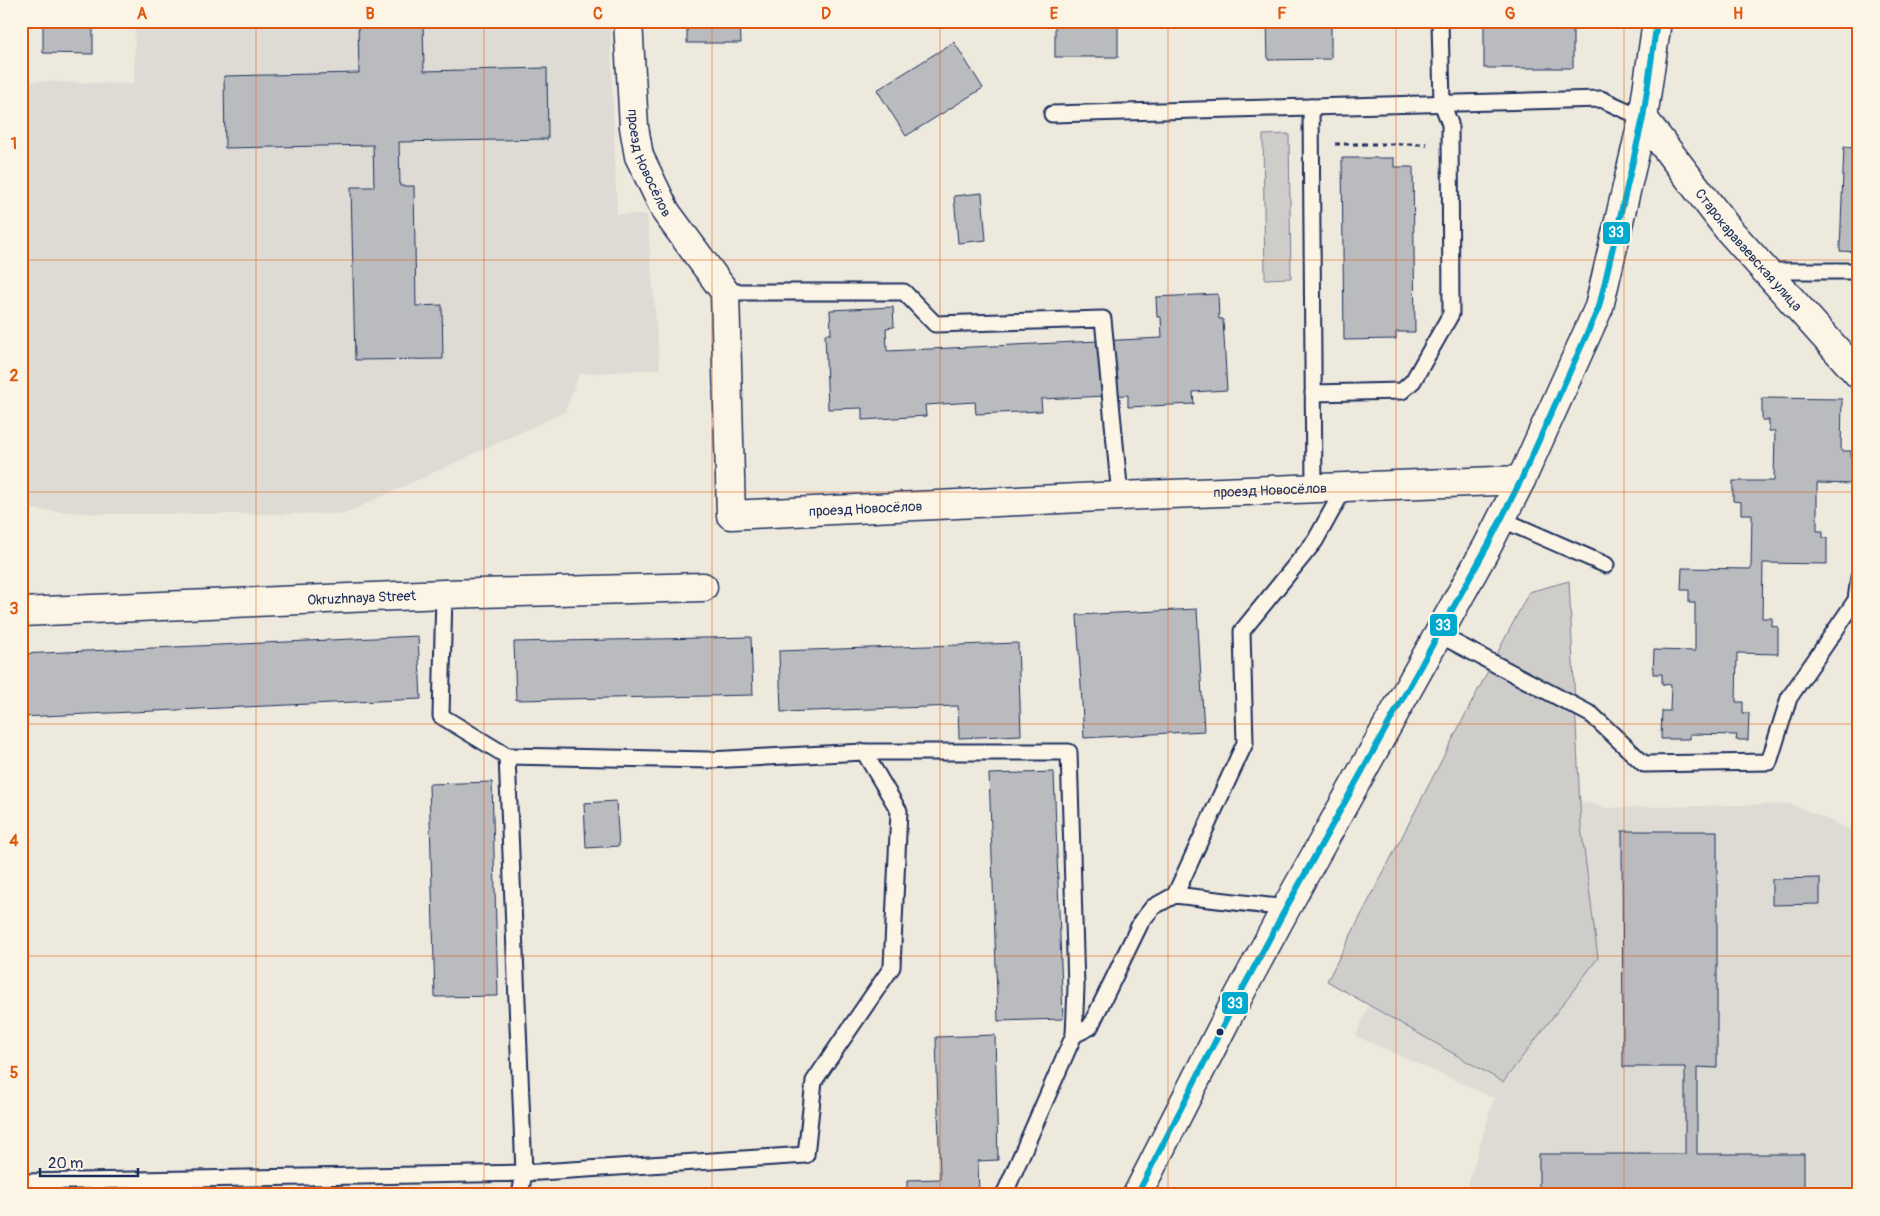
<svg xmlns="http://www.w3.org/2000/svg" width="1880" height="1216" font-family="Pangolin,sans-serif">
  <style>
    .built { fill: #dedbd4 }
    .green { fill: #cfcdca; stroke: #757e94 }
    .building { fill: #babbbe; stroke: #1b2f5e }
    .lines { fill: none; stroke-linecap: round; stroke-linejoin: round }
    .service-casing { stroke: #1b2f5e; stroke-width: 19 }
    .minor-casing { stroke: #1b2f5e; stroke-width: 31 }
    .primary-casing { stroke: #1b2f5e; stroke-width: 31 }
    .path { stroke: #1b2f5e; stroke-width: 3; stroke-dasharray: 5 4; stroke-linecap: butt }
    .service { stroke: #fcf5e5; stroke-width: 15 }
    .minor { stroke: #fcf5e5; stroke-width: 28 }
    .primary { stroke: #fcf5e5; stroke-width: 28 }
    .bus-1-casing { stroke: #fcf5e5; stroke-width: 10 }
    .bus-1 { stroke: #00a9ce; stroke-width: 6 }
    .grid { fill: none; stroke: #de5710; stroke-width: 1; stroke-opacity: 0.55 }
    .bus-dot { fill: #1b2f5e; stroke: #fcf5e5; stroke-width: 2 }
    .labels { text-anchor: middle; dominant-baseline: central; stroke-width: 4; stroke-linejoin: round; paint-order: stroke }
    .street-label { font-size: 14px; fill: #1b2f5e; stroke: #fcf5e5 }
    .line-badge { stroke: #fcf5e5; stroke-width: 2 }
    .badge-label { font-size: 14px; text-anchor: middle; font-weight: bold; fill: #fff }
    .neatline { fill: none; stroke: #de5710; stroke-width: 2 }
    .grid-label { font-size: 16px; text-anchor: middle; font-weight: bold; fill: #de5710 }
  </style>
  <rect width="100%" height="100%" fill="#eee9dd"/>
  <filter id="ink" filterUnits="userSpaceOnUse"><feTurbulence type="fractalNoise" baseFrequency=".02" numOctaves="2"/><feDisplacementMap in="SourceGraphic" scale="10" xChannelSelector="R" yChannelSelector="G"/><feConvolveMatrix kernelMatrix="1 2 1 2 8 2 1 2 1" color-interpolation-filters="sRGB"/></filter>
  <g filter="url(#ink)">
    <g class="built">
      <path d="M 135,21 L 610,21 L 617,214 L 647,215 L 660,369 L 579,374 L 565,412 L 344,514 L 101,514 L 21,509 L 21,81 L 134,84 Z"/>
      <path d="M 1469,769 L 1605,808 L 1791,804 L 1859,833 L 1859,1195 L 1465,1195 L 1494,1098 L 1356,1036 Z"/>
    </g>
    <g class="green">
      <path d="M 1289,134 L 1291,278 L 1265,279 L 1263,135 Z"/>
      <path d="M 1569,581 L 1581,826 L 1598,958 L 1503,1082 L 1327,981 L 1529,592 Z"/>
    </g>
    <g class="building">
      <path d="M 43,21 L 93,21 L 93,54 L 43,53 Z"/>
      <path d="M 358,21 L 423,21 L 424,71 L 547,68 L 548,139 L 399,142 L 400,186 L 414,186 L 416,306 L 442,305 L 443,359 L 355,360 L 351,187 L 374,187 L 373,145 L 225,148 L 224,76 L 359,73 Z"/>
      <path d="M 687,21 L 740,21 L 741,43 L 687,43 Z"/>
      <rect x="1055" y="21" width="63" height="36"/>
      <path d="M 1267,21 L 1331,21 L 1331,59 L 1268,60 Z"/>
      <rect x="1484" y="21" width="89" height="47"/>
      <path d="M 954,42 L 983,88 L 906,136 L 877,90 Z"/>
      <path d="M 1844,147 L 1859,148 L 1859,252 L 1840,251 Z"/>
      <path d="M 1342,158 L 1394,158 L 1394,167 L 1413,167 L 1415,332 L 1396,332 L 1396,339 L 1344,340 Z"/>
      <path d="M 982,193 L 986,240 L 958,243 L 954,196 Z"/>
      <path d="M 1218,294 L 1219,319 L 1223,319 L 1227,390 L 1193,392 L 1194,404 L 1128,407 L 1128,395 L 1041,399 L 1042,411 L 976,414 L 975,402 L 925,405 L 926,416 L 862,420 L 862,408 L 828,409 L 825,334 L 831,334 L 830,310 L 893,307 L 894,327 L 886,328 L 887,351 L 1162,338 L 1161,317 L 1157,317 L 1156,297 Z"/>
      <path d="M 1762,398 L 1842,399 L 1841,451 L 1851,451 L 1851,458 L 1856,458 L 1856,484 L 1817,483 L 1817,531 L 1823,531 L 1823,538 L 1827,538 L 1827,564 L 1763,563 L 1762,618 L 1772,618 L 1772,626 L 1778,627 L 1778,654 L 1737,653 L 1736,702 L 1743,702 L 1743,713 L 1749,713 L 1748,740 L 1736,740 L 1737,735 L 1690,734 L 1690,739 L 1661,739 L 1662,711 L 1670,711 L 1671,685 L 1662,684 L 1662,674 L 1653,674 L 1654,650 L 1695,651 L 1695,603 L 1689,603 L 1689,590 L 1681,590 L 1682,568 L 1751,569 L 1752,514 L 1741,514 L 1741,502 L 1733,501 L 1733,481 L 1774,481 L 1775,431 L 1769,431 L 1769,420 L 1762,420 Z"/>
      <path d="M 1197,609 L 1204,731 L 1084,738 L 1077,615 Z"/>
      <path d="M 418,636 L 421,699 L 21,717 L 21,654 Z"/>
      <path d="M 751,637 L 753,695 L 516,700 L 514,642 Z"/>
      <path d="M 1018,643 L 1021,735 L 959,738 L 958,706 L 781,712 L 779,651 Z"/>
      <path d="M 1054,772 L 1063,1019 L 998,1021 L 989,774 Z"/>
      <path d="M 492,782 L 498,996 L 435,997 L 429,784 Z"/>
      <path d="M 616,801 L 619,846 L 586,848 L 584,803 Z"/>
      <path d="M 1622,831 L 1717,831 L 1717,1068 L 1697,1067 L 1697,1154 L 1804,1154 L 1804,1195 L 1539,1195 L 1539,1154 L 1685,1154 L 1685,1067 L 1623,1067 Z"/>
      <path d="M 1820,878 L 1820,904 L 1772,905 L 1772,879 Z"/>
      <path d="M 995,1035 L 998,1160 L 978,1161 L 979,1195 L 840,1195 L 907,1193 L 907,1180 L 940,1179 L 936,1037 Z"/>
    </g>
    <g class="lines">
      <g class="service-casing">
        <g id="service">
          <path d="M 1311,107 L 1314,488"/>
          <path d="M 1052,114 L 1601,99 L 1643,118"/>
          <path d="M 1765,271 L 1859,271"/>
          <path d="M 725,292 L 904,292 L 935,324 L 1103,319 L 1120,496"/>
          <path d="M 1313,393 L 1402,391 L 1413,381 L 1451,314 L 1450,124 L 1442,103 L 1440,21"/>
          <path d="M 1501,519 L 1606,565"/>
          <path d="M 444,594 L 441,716 L 507,756"/>
          <path d="M 1438,634 L 1592,715 L 1644,764 L 1769,762 L 1789,698 L 1856,600 L 1859,577"/>
          <path d="M 864,752 L 899,811 L 892,967 L 814,1081 L 806,1155 L 524,1173 L 507,756 L 710,760 Z"/>
          <path d="M 864,752 L 1069,752 L 1076,987 L 1074,1035 L 1090,1027 L 1141,922 L 1153,907 L 1175,895 L 1286,908"/>
          <path d="M 1175,895 L 1245,743 L 1242,631 L 1315,541 L 1345,487"/>
          <path d="M 21,1182 L 524,1173 L 520,1195"/>
          <path d="M 1004,1195 L 1074,1035"/>
        </g>
      </g>
      <g class="minor-casing">
        <g id="minor">
          <path id="s1" d="M 628,21 L 634,127 L 639,156 L 666,212 L 725,292 L 731,515 L 1120,496 L 1521,480"/>
          <path id="s2" d="M 1643,118 L 1728,229 L 1859,375"/>
          <path id="s3" d="M 21,612 L 444,594 L 703,587"/>
        </g>
      </g>
      <g class="primary-casing">
        <path id="primary" d="M 1137,1195 L 1229,1014 L 1286,908 L 1488,545 L 1521,480 L 1599,307 L 1643,118 L 1657,21"/>
      </g>
      <path class="path" d="M 1335,144 L 1427,144"/>
      <use href="#service" class="service"/>
      <use href="#minor" class="minor"/>
      <use href="#primary" class="primary"/>
      <g class="bus-1-casing">
        <path id="bus-1" d="M 1137,1195 L 1229,1014 L 1286,908 L 1488,545 L 1521,480 L 1599,307 L 1643,118 L 1657,21"/>
      </g>
      <use href="#bus-1" class="bus-1"/>
    </g>
  </g>
  <path class="grid" d="M 256,21 L 256,1195M 484,21 L 484,1195M 712,21 L 712,1195M 940,21 L 940,1195M 1168,21 L 1168,1195M 1396,21 L 1396,1195M 1624,21 L 1624,1195M 21,260 L 1859,260M 21,492 L 1859,492M 21,724 L 1859,724M 21,956 L 1859,956"/>
  <circle class="bus-dot" cx="1220" cy="1032" r="4.5"/>
  <g class="labels">
    <g class="street-label">
      <text stroke="none"><textPath href="#s1" startOffset="145">проезд Новосёлов</textPath></text>
      <text stroke="none"><textPath href="#s2" startOffset="169">Старокараваевская улица</textPath></text>
      <text stroke="none"><textPath href="#s1" startOffset="1060">проезд Новосёлов</textPath></text>
      <text stroke="none"><textPath href="#s1" startOffset="655">проезд Новосёлов</textPath></text>
      <text stroke="none"><textPath href="#s3" startOffset="341">Okruzhnaya Street</textPath></text>
    </g>
  </g>
  <g class="line-badge">
    <rect x="1602" y="221" width="29" height="24" rx="5" fill="#00a9ce"/>
    <rect x="1429" y="613" width="29" height="24" rx="5" fill="#00a9ce"/>
    <rect x="1221" y="991" width="28" height="24" rx="5" fill="#00a9ce"/>
  </g>
  <g class="badge-label">
    <text x="1616" y="237">33</text>
    <text x="1443" y="630">33</text>
    <text x="1235" y="1008">33</text>
  </g>
  <rect width="1880" height="1216" fill="none" stroke="#fcf5e5" stroke-width="55"/>
  <path d="M40 1168v8h98v-8" fill="none" stroke="#1b2f5e" stroke-width="2.5"/>
  <text x="48" y="1168" font-size="15" fill="#1b2f5e" stroke="#fcf5e5" stroke-width="4" paint-order="stroke">20 m</text>
  <rect x="28" y="28" width="1824" height="1160" class="neatline"/>
  <g class="grid-label">
    <text x="142" y="19">A</text>
    <text x="370" y="19">B</text>
    <text x="598" y="19">C</text>
    <text x="826" y="19">D</text>
    <text x="1054" y="19">E</text>
    <text x="1282" y="19">F</text>
    <text x="1510" y="19">G</text>
    <text x="1738" y="19">H</text>
    <text x="14" y="149">1</text>
    <text x="14" y="381">2</text>
    <text x="14" y="614">3</text>
    <text x="14" y="846">4</text>
    <text x="14" y="1078">5</text>
  </g>
</svg>
